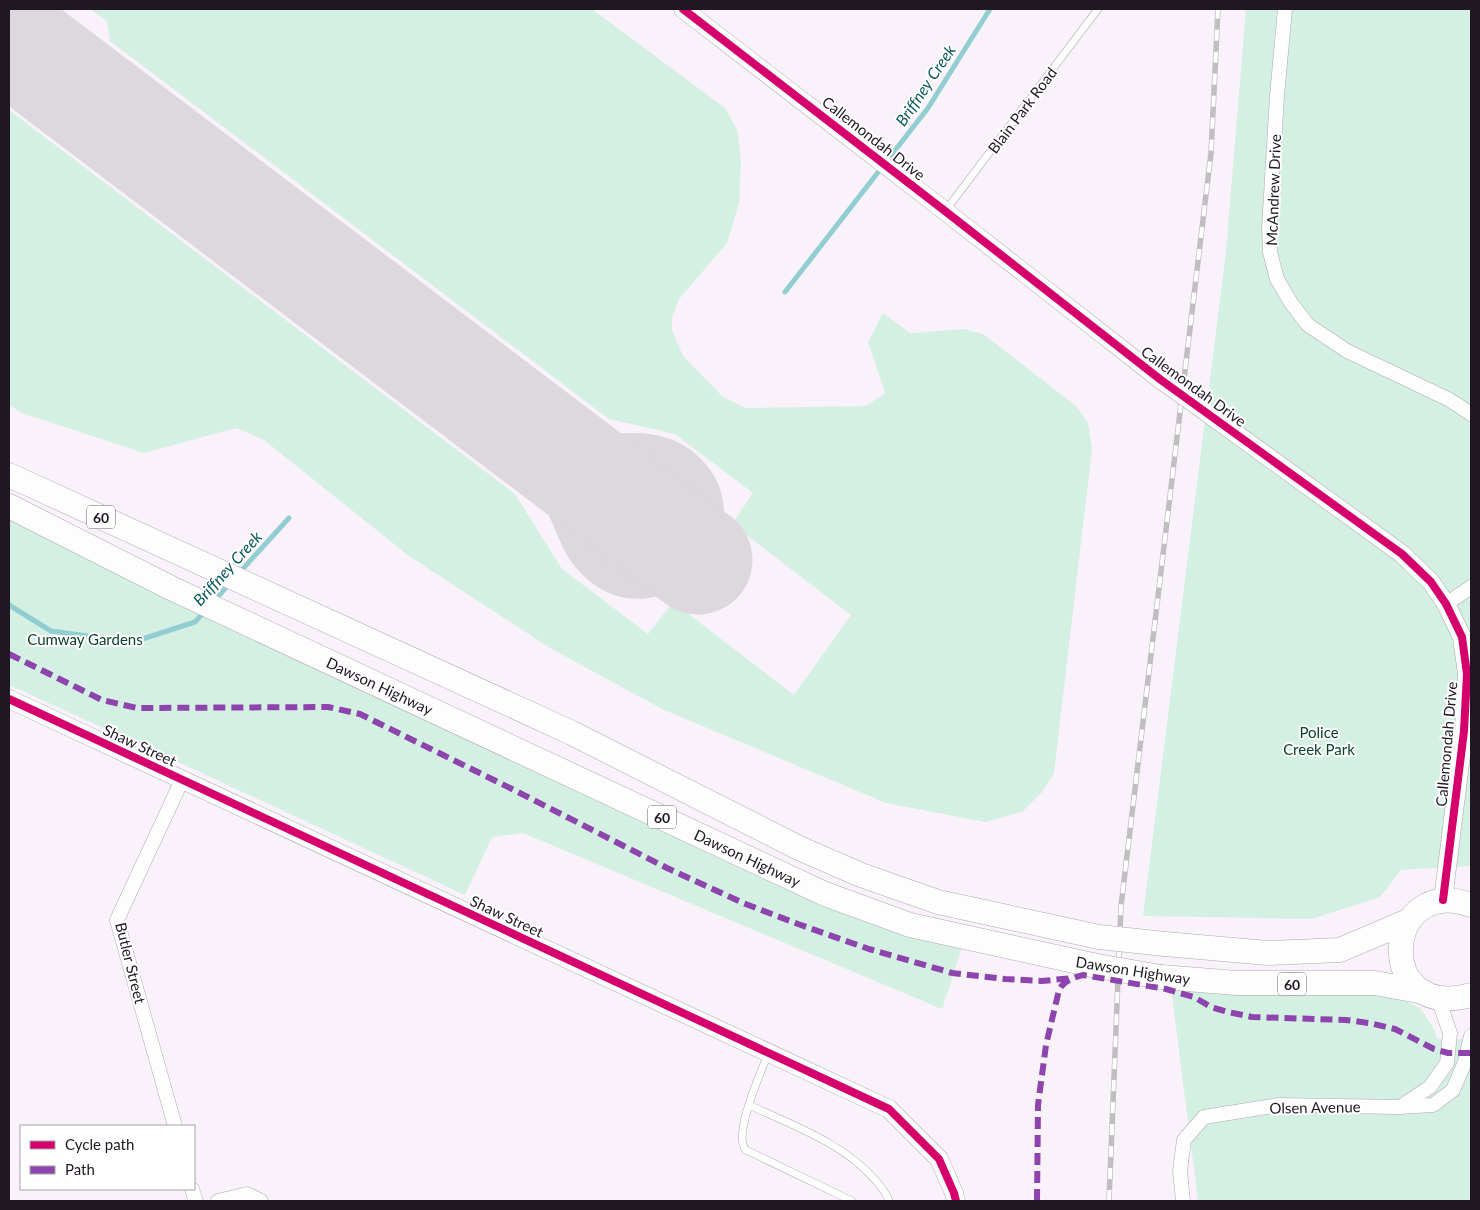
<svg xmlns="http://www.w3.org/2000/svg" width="1480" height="1210" font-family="Lato,sans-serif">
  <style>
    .green { fill: #d4f0e3 }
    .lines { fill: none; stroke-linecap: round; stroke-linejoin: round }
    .stream { stroke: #92cdd2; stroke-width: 5 }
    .taxiway { stroke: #dcd8dd; stroke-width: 44 }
    .runway { stroke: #dcd8dd; stroke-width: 109 }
    .service-casing { stroke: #aea7b0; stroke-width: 8 }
    .minor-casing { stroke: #aea7b0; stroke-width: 15 }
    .tertiary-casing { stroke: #aea7b0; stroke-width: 19 }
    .trunk-casing { stroke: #aea7b0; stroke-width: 25 }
    .service { stroke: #fefdfe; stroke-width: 7 }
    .minor { stroke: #fefdfe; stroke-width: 14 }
    .tertiary { stroke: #fefdfe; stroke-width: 18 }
    .trunk { stroke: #fefdfe; stroke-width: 24 }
    .rail-casing { stroke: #c0bec0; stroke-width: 5.5 }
    .rail { stroke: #fff; stroke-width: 4; stroke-dasharray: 11; stroke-linecap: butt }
    .tertiary-bridge-casing { stroke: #aea7b0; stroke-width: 19; stroke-linecap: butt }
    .trunk-bridge-casing { stroke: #aea7b0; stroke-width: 25; stroke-linecap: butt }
    .tertiary-bridge { stroke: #fefdfe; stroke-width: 18 }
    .trunk-bridge { stroke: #fefdfe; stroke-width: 24 }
    .quiet { stroke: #8e44ad; stroke-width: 6; stroke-dasharray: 12 6; stroke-linecap: butt }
    .cycleway-casing { stroke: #fff; stroke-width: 11 }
    .cycleway { stroke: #d6006c; stroke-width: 8 }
    .labels { text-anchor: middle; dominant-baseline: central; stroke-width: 4; stroke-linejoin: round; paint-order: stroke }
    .shield { fill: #fff; stroke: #625d64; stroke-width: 1 }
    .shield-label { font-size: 14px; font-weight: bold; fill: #1f1721 }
    .street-label { font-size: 15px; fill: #1f1721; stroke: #fff }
    .park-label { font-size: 15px; fill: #09412a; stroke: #fff }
    .water-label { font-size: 16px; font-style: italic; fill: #07575a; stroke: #fff }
  </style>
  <rect width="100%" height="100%" fill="#f9f2fa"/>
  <g class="green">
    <path d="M 90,9 L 592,9 L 725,108 L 737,130 L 741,160 L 739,203 L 727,243 L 679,299 L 672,318 L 672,330 L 683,356 L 723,397 L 746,408 L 866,406 L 885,393 L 868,342 L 883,313 L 910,333 L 964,329 L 983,334 L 1076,406 L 1088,423 L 1092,449 L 1054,773 L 1042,792 L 1022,812 L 985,822 L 886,803 L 662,709 L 550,648 L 409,556 L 264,440 L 236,428 L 144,453 L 22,413 L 9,405 L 9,110 L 515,494 L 562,569 L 648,634 L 673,602 L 794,695 L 851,615 L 732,524 L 753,493 L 675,434 L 609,419 L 110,41 L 107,21 Z"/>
    <path d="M 1246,9 L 1471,9 L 1471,866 L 1401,870 L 1380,897 L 1312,919 L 1143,916 L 1226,252 Z"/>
    <path d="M 9,519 L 276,651 L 406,711 L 962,948 L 942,1009 L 523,833 L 492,837 L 465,895 L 191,768 L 9,685 Z"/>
    <path d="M 1171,987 L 1351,990 L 1402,999 L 1421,1009 L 1434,1029 L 1437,1039 L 1471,1039 L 1471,1201 L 1198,1201 Z"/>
  </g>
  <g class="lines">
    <g class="stream">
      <path d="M 785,292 L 928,108 L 990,9"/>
      <path d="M 239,573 L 289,518"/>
      <path d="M 214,601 L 230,583"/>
      <path d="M 9,605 L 51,631 L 133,642 L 195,622 L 205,611"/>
    </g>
    <path class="taxiway" d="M 467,385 L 550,445 C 589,471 640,439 678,468 C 746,521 654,620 595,556 C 584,545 578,527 572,513 C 560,488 548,462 536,437"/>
    <path class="runway" d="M 9,38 L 698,560"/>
    <g class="service-casing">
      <g id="service">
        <path d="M 946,210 L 1098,9"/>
        <path d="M 768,1054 C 761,1072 732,1136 746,1150 L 852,1201"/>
        <path d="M 749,1105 C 794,1126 844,1143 877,1182 C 882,1188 887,1194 889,1201"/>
      </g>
    </g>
    <g class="minor-casing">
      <g id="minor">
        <path d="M 1285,9 L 1277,96 L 1269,228 L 1270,252 L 1277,279 L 1291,303 L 1308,325 L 1347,351 L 1450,400 L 1471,414"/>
        <path d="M 1446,604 L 1471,587"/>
        <path d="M 1400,1107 L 1430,1087 L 1447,1063 L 1450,1033 L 1438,998"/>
        <path d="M 175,1126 L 117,920 L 182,780"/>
        <path d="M 192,1189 L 196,1201"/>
        <path d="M 218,1201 L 247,1194 L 261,1201"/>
        <path d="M 1183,1201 L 1180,1171 L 1184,1140 L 1204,1117 L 1279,1105 L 1399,1107 L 1433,1105 L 1453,1090 L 1465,1062 L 1471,1036"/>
      </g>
    </g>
    <g class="tertiary-casing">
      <g id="tertiary">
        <path d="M 683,9 L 945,211 L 1161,380"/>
        <path d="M 1195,404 L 1402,554 L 1431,582 L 1446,604 L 1462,637 L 1467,674 L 1464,731 L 1443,900"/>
        <path d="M 9,699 L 889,1109 L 939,1159 L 954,1193 L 956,1201"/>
      </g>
    </g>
    <g class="trunk-casing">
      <g id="trunk">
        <path d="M 9,475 L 572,733 L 799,848 L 861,875 L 938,902 L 1099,937"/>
        <path id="s1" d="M 9,506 L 171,588 L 825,894 L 910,925 L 1097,966"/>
        <path d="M 1471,905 C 1383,873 1372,1022 1471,995"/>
        <path d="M 1165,944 L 1268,953 L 1340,950 L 1408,921"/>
        <path d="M 1161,977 L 1237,983 L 1375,983 L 1424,992"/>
      </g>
    </g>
    <use href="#service" class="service"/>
    <use href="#minor" class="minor"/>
    <use href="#tertiary" class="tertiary"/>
    <use href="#trunk" class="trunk"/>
    <g class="rail-casing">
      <path id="rail" d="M 1109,1201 L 1121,906 L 1211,153 L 1218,9"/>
    </g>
    <use href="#rail" class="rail"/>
    <g class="tertiary-bridge-casing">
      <path id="tertiary-bridge" d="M 1161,380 L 1195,404"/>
    </g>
    <g class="trunk-bridge-casing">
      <g id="trunk-bridge">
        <path d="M 1099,937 L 1165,944"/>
        <path d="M 1097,966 L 1161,977"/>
      </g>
    </g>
    <use href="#tertiary-bridge" class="tertiary-bridge"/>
    <use href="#trunk-bridge" class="trunk-bridge"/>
    <g class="quiet">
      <path d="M 9,654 L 102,700 L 137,708 L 328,707 L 360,714 L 512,789 L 667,868 L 743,903 L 798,924 L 869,949 L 952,973 L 1005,979 L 1042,981 L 1072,978"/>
      <path d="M 1037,1201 L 1038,1105 L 1046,1045 L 1059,990 C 1064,980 1073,978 1083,975 L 1166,989 L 1194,997 L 1211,1007 L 1228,1012 L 1252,1017 L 1346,1020 L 1369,1023 L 1395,1029 L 1434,1049 L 1448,1053 L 1471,1053"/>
    </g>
    <g class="cycleway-casing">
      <g id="cycleway">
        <path d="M 683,9 L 945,211 L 1161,380 L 1402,554 L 1431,582 L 1446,604 L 1462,637 L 1467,674 L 1464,731 L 1443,900"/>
        <path d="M 9,699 L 889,1109 L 939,1159 L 954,1193 L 956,1201"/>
      </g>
    </g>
    <use href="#cycleway" class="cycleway"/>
  </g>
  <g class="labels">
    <g class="shield">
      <rect x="87" y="505.5" width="28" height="23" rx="4"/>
      <rect x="648" y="805.5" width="28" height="23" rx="4"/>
      <rect x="1278" y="972.5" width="28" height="23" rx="4"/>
    </g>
    <g class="shield-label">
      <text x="101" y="517">60</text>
      <text x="662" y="817">60</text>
      <text x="1292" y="984">60</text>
    </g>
    <g class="street-label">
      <text transform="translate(1022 110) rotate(-53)">Blain Park Road</text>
      <text transform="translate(874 138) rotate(38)">Callemondah Drive</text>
      <text transform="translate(1273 190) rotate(-88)">McAndrew Drive</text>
      <text transform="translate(1194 386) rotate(36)">Callemondah Drive</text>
      <text stroke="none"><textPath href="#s1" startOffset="412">Dawson Highway</textPath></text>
      <text transform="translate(1446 744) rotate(-85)">Callemondah Drive</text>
      <text transform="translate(140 745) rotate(25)">Shaw Street</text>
      <text stroke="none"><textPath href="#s1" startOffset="818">Dawson Highway</textPath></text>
      <text transform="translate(507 916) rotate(25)">Shaw Street</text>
      <text transform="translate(131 963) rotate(76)">Butler Street</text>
      <text transform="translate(1133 970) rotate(9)">Dawson Highway</text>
      <text transform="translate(1315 1107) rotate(-1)">Olsen Avenue</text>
    </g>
    <g class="park-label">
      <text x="85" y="639">Cumway Gardens</text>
      <text x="1319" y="732">Police<tspan x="1319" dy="17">Creek Park</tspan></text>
    </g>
    <g class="water-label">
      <text transform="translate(925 85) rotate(-56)">Briffney Creek</text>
      <text transform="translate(227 568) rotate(-48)">Briffney Creek</text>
    </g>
  </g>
  <rect width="1480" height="1210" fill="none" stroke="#1f1721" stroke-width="20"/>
  <rect x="20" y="1125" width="175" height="65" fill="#ffffff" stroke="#a5a2a6"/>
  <rect x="30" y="1141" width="25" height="8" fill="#d6006c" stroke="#a5a2a6"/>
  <text x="65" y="1150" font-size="15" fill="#1f1721">Cycle path</text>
  <rect x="30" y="1166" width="25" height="8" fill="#8e44ad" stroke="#a5a2a6"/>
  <text x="65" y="1175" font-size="15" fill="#1f1721">Path</text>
</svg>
